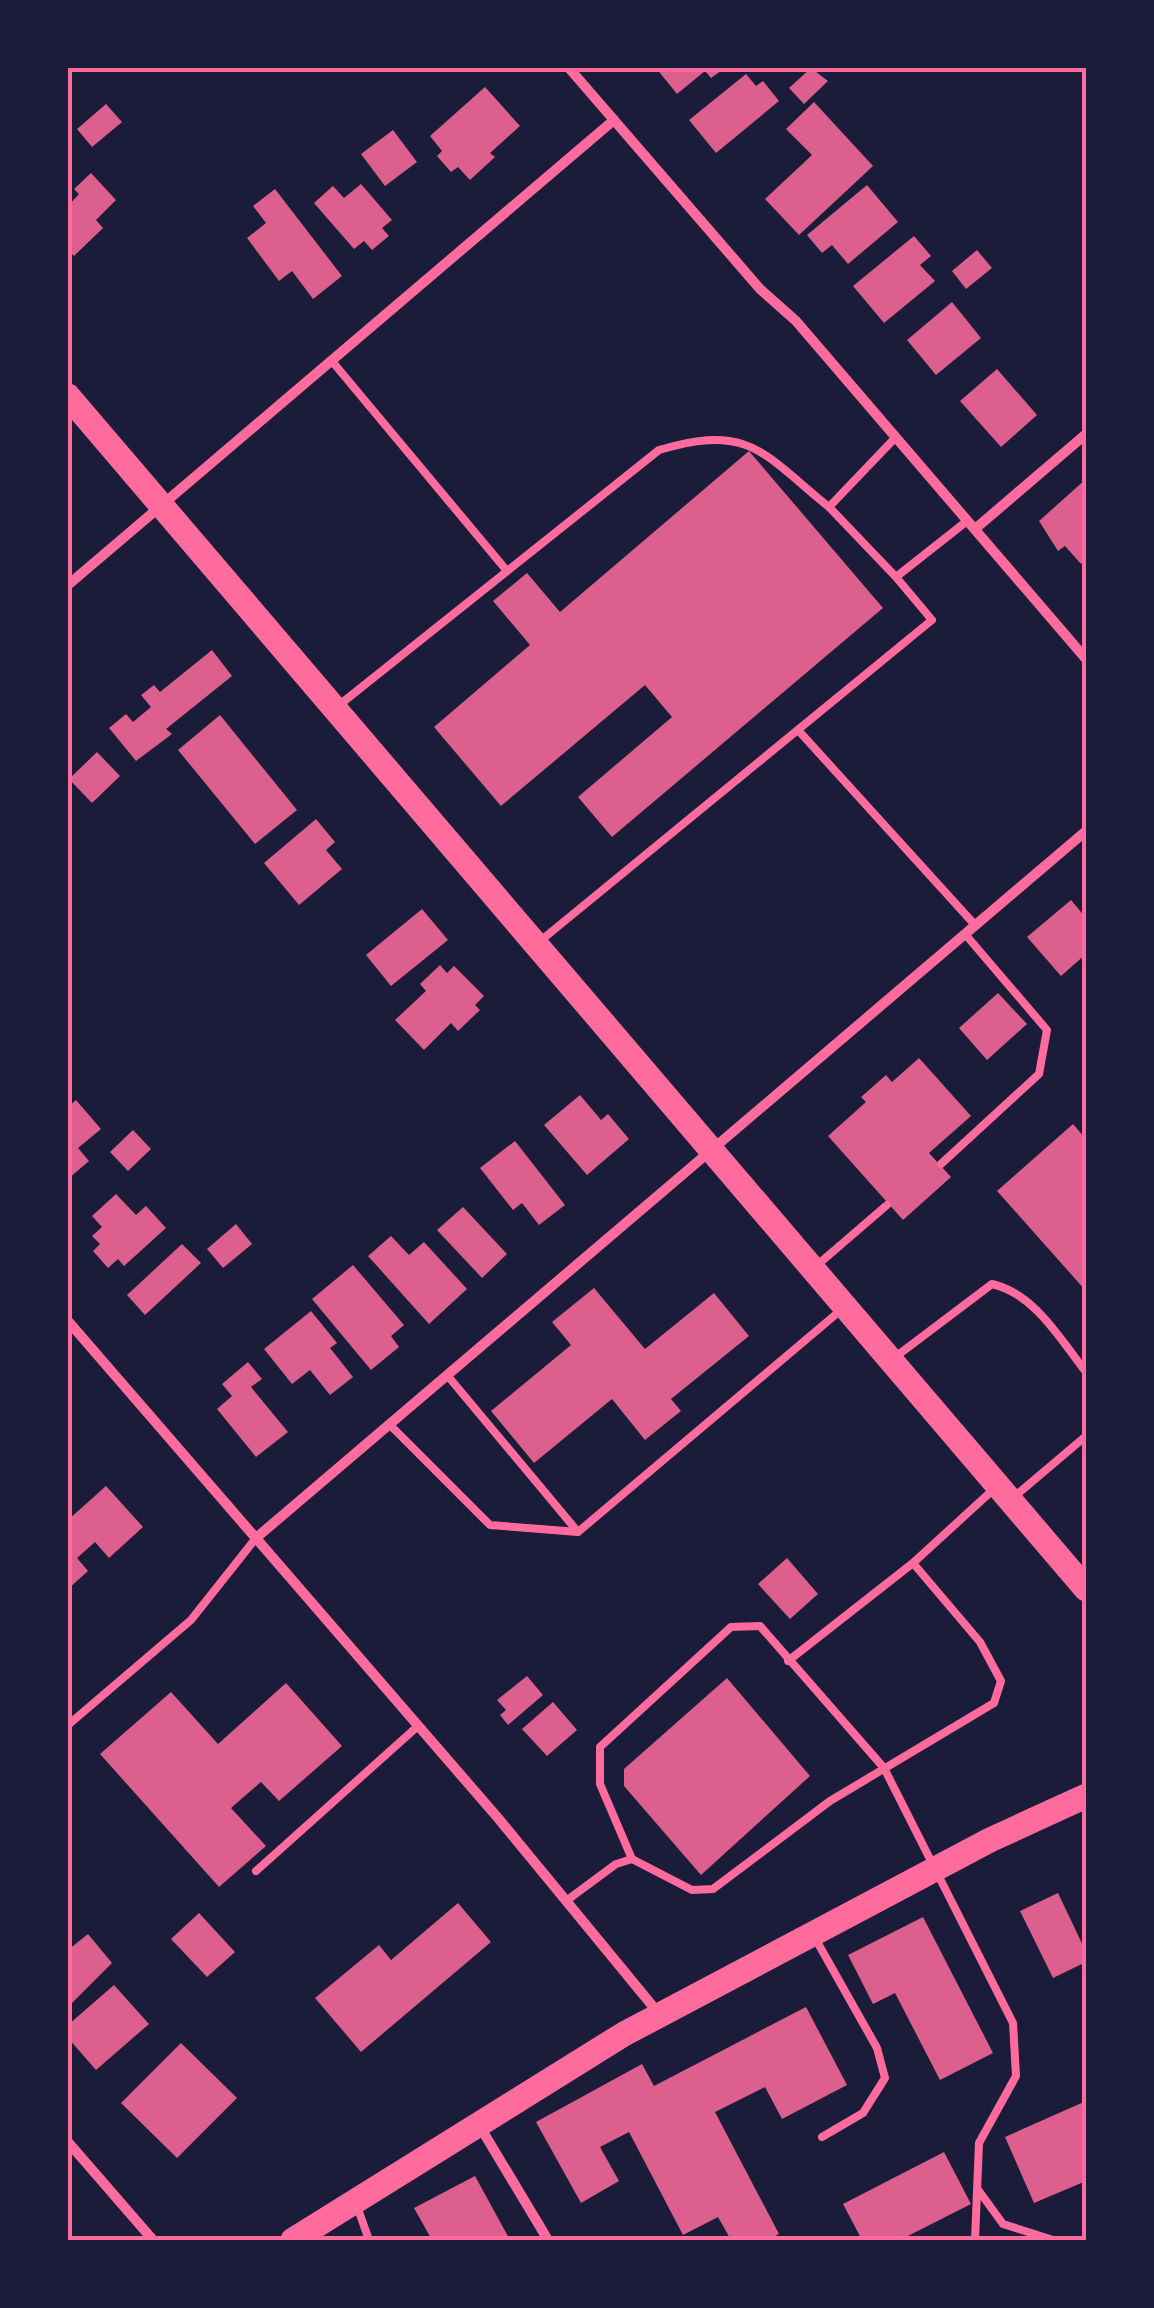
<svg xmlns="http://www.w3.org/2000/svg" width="1154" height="2308" font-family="Rubik,sans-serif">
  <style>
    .building { fill: #dd5f8e }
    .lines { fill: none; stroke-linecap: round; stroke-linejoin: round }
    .service { stroke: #ff6b9d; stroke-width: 8 }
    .minor { stroke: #ff6b9d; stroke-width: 10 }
    .primary { stroke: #ff6b9d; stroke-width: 25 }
    .neatline { fill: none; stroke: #ff6b9d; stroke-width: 4 }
  </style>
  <rect width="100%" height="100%" fill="#1b1b3a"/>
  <g class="building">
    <path d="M 656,68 L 725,68 L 711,78 L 705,71 L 677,94 Z"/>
    <path d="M 811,68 L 828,81 L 804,104 L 789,88 Z"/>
    <path d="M 746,74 L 756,86 L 763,81 L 779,101 L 716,153 L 689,120 Z"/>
    <path d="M 485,87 L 520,126 L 490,153 L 495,157 L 470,180 L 458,167 L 451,172 L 437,156 L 442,151 L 430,136 Z"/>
    <path d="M 814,102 L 873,166 L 799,235 L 765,199 L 812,155 L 786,129 Z"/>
    <path d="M 106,104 L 122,122 L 92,147 L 77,129 Z"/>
    <path d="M 393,130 L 417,162 L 385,186 L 361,154 Z"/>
    <path d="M 91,173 L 116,200 L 96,220 L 103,228 L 74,256 L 68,250 L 68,206 L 79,194 L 74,189 Z"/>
    <path d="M 361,184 L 392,220 L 382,228 L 389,236 L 372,250 L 364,241 L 354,249 L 314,203 L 333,186 L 344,198 Z"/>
    <path d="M 867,185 L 898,222 L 848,264 L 832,245 L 822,253 L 807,235 Z"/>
    <path d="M 275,189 L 342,276 L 313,299 L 292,271 L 279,281 L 247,238 L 266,223 L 253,206 Z"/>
    <path d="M 914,236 L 931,256 L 920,265 L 935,281 L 884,323 L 853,286 Z"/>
    <path d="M 977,250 L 992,268 L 966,289 L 952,271 Z"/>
    <path d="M 952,302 L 981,338 L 936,375 L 907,340 Z"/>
    <path d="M 997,369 L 1037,415 L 1001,447 L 960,401 Z"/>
    <path d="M 749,451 L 883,608 L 612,837 L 578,797 L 672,717 L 645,685 L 501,806 L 434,727 L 530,645 L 493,601 L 527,573 L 560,612 Z"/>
    <path d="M 1086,479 L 1086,559 L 1081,564 L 1065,546 L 1058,551 L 1039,521 Z"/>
    <path d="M 212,650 L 232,676 L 166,729 L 172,734 L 136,761 L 109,728 L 126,714 L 133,722 L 151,707 L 141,695 L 154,685 L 160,692 Z"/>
    <path d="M 220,715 L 297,810 L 255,844 L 178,750 Z"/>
    <path d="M 97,752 L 120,776 L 92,803 L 69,779 Z"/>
    <path d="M 316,819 L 335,842 L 326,850 L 342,869 L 299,905 L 264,863 Z"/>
    <path d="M 1071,900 L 1086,918 L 1086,954 L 1061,976 L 1027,937 Z"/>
    <path d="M 422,909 L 448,940 L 391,986 L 366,955 Z"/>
    <path d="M 440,965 L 447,973 L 454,966 L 484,996 L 475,1005 L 480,1010 L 458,1031 L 451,1023 L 424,1050 L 395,1020 L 426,991 L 420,984 Z"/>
    <path d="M 998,993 L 1027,1024 L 987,1060 L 959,1028 Z"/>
    <path d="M 919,1058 L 971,1116 L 929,1153 L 951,1177 L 903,1220 L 828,1136 L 866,1102 L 861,1097 L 886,1075 L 892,1082 Z"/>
    <path d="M 580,1095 L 601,1120 L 608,1114 L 629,1139 L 587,1175 L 544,1125 Z"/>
    <path d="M 76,1100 L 101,1129 L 78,1148 L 89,1161 L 68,1179 L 68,1107 Z"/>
    <path d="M 1073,1124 L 1086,1139 L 1086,1291 L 997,1191 Z"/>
    <path d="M 133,1130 L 151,1149 L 128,1171 L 110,1152 Z"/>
    <path d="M 515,1141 L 565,1205 L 539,1225 L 522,1203 L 513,1210 L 480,1168 Z"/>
    <path d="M 116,1194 L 136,1215 L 146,1206 L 166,1228 L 124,1266 L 118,1259 L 108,1268 L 93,1251 L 100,1244 L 92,1236 L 102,1227 L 92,1216 Z"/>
    <path d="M 463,1207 L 507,1254 L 482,1278 L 437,1230 Z"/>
    <path d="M 236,1224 L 252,1244 L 223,1268 L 207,1249 Z"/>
    <path d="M 391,1236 L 409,1255 L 424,1242 L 467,1289 L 429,1324 L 368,1256 Z"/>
    <path d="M 182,1244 L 201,1263 L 145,1315 L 127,1295 Z"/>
    <path d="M 353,1265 L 404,1325 L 391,1336 L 399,1347 L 371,1370 L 312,1299 Z"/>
    <path d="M 594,1288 L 645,1349 L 714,1293 L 749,1336 L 671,1399 L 681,1411 L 645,1440 L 612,1399 L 534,1463 L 491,1411 L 571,1345 L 552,1322 Z"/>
    <path d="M 311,1311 L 337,1343 L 330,1348 L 353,1377 L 330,1395 L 310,1370 L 292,1384 L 264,1349 Z"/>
    <path d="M 248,1362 L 262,1379 L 251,1387 L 288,1432 L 256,1457 L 217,1409 L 232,1396 L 222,1384 Z"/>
    <path d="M 106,1486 L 143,1527 L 109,1558 L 95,1542 L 77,1558 L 88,1571 L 68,1589 L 68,1520 Z"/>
    <path d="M 787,1558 L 818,1594 L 790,1619 L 758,1584 Z"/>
    <path d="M 527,1676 L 543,1695 L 508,1725 L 500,1715 L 506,1710 L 497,1700 Z"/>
    <path d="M 727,1678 L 810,1776 L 701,1875 L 624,1786 L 624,1769 Z"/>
    <path d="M 286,1683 L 342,1746 L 279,1801 L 261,1782 L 231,1808 L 266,1846 L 219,1887 L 100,1754 L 171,1692 L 218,1744 Z"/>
    <path d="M 553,1702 L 577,1730 L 547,1756 L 522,1729 Z"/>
    <path d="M 1058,1893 L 1086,1952 L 1086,1962 L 1053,1978 L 1020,1911 Z"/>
    <path d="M 458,1903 L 491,1942 L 361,2052 L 315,1998 L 379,1945 L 391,1960 Z"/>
    <path d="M 199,1913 L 235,1952 L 207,1977 L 171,1939 Z"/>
    <path d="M 923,1917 L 993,2053 L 940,2080 L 895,1993 L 873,2004 L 848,1955 Z"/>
    <path d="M 88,1934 L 112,1963 L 68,2007 L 68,1950 Z"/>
    <path d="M 114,1985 L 149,2024 L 96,2070 L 68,2038 L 68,2025 Z"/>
    <path d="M 806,2007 L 847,2085 L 782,2119 L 765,2087 L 715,2112 L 779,2234 L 768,2240 L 731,2240 L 718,2217 L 683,2235 L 629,2132 L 600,2147 L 619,2181 L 581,2203 L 536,2122 L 642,2064 L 654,2086 Z"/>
    <path d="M 181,2043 L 237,2098 L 177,2158 L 121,2103 Z"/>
    <path d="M 1086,2101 L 1086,2181 L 1034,2203 L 1005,2137 Z"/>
    <path d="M 944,2152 L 971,2204 L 900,2240 L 862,2240 L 843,2204 Z"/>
    <path d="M 475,2176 L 510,2240 L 432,2240 L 414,2208 Z"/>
  </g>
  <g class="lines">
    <g class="service">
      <path d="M 331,360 L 507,571"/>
      <path d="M 896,437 L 829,507 L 896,577 L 967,521"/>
      <path d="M 338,706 L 659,450 C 750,423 762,453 829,507"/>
      <path d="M 798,730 L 975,925"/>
      <path d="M 539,942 L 932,620 L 896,577"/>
      <path d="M 941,1164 L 1039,1074 L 1047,1030 L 965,934"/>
      <path d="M 815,1267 L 887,1205"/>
      <path d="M 894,1358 L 992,1284 C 1035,1294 1060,1339 1086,1372"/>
      <path d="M 447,1375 L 578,1532"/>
      <path d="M 389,1424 L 490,1525 L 578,1532 L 841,1310"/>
      <path d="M 1014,1497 L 1086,1436"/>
      <path d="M 788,1661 L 913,1563 L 995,1488"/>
      <path d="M 68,1725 L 191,1620 L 256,1538"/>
      <path d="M 632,1859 L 600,1784 L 600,1747 L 731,1627 L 760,1626 L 884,1768 L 1013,2023 L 1016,2076 L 979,2143 L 975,2240"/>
      <path d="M 256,1871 L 418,1726"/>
      <path d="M 566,1901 L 616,1864 L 632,1859 L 692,1890 L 713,1889 L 830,1801 L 994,1703 L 1001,1681 L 980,1642 L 913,1563"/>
      <path d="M 815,1938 L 877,2048 L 885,2078 L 863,2113 L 822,2137"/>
      <path d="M 979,2191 L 1003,2224 L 1053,2240"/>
      <path d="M 357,2206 L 369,2240"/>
    </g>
    <g class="minor">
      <path d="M 569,68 L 760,289 L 796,321 L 1086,659"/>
      <path d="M 975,529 L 1086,434"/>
      <path d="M 68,585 L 614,120"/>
      <path d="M 68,1321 L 498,1818 L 660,2015"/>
      <path d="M 256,1538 L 1086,831"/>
      <path d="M 479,2125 L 548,2240"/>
      <path d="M 68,2142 L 153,2240"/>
    </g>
    <g class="primary">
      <path d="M 68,396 L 1086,1589"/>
      <path d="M 293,2240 L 624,2034 L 990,1840 L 1086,1796"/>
    </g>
  </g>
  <rect width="1154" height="2308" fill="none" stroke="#1b1b3a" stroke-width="140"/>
  <rect x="70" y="70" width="1014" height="2168" class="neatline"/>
</svg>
